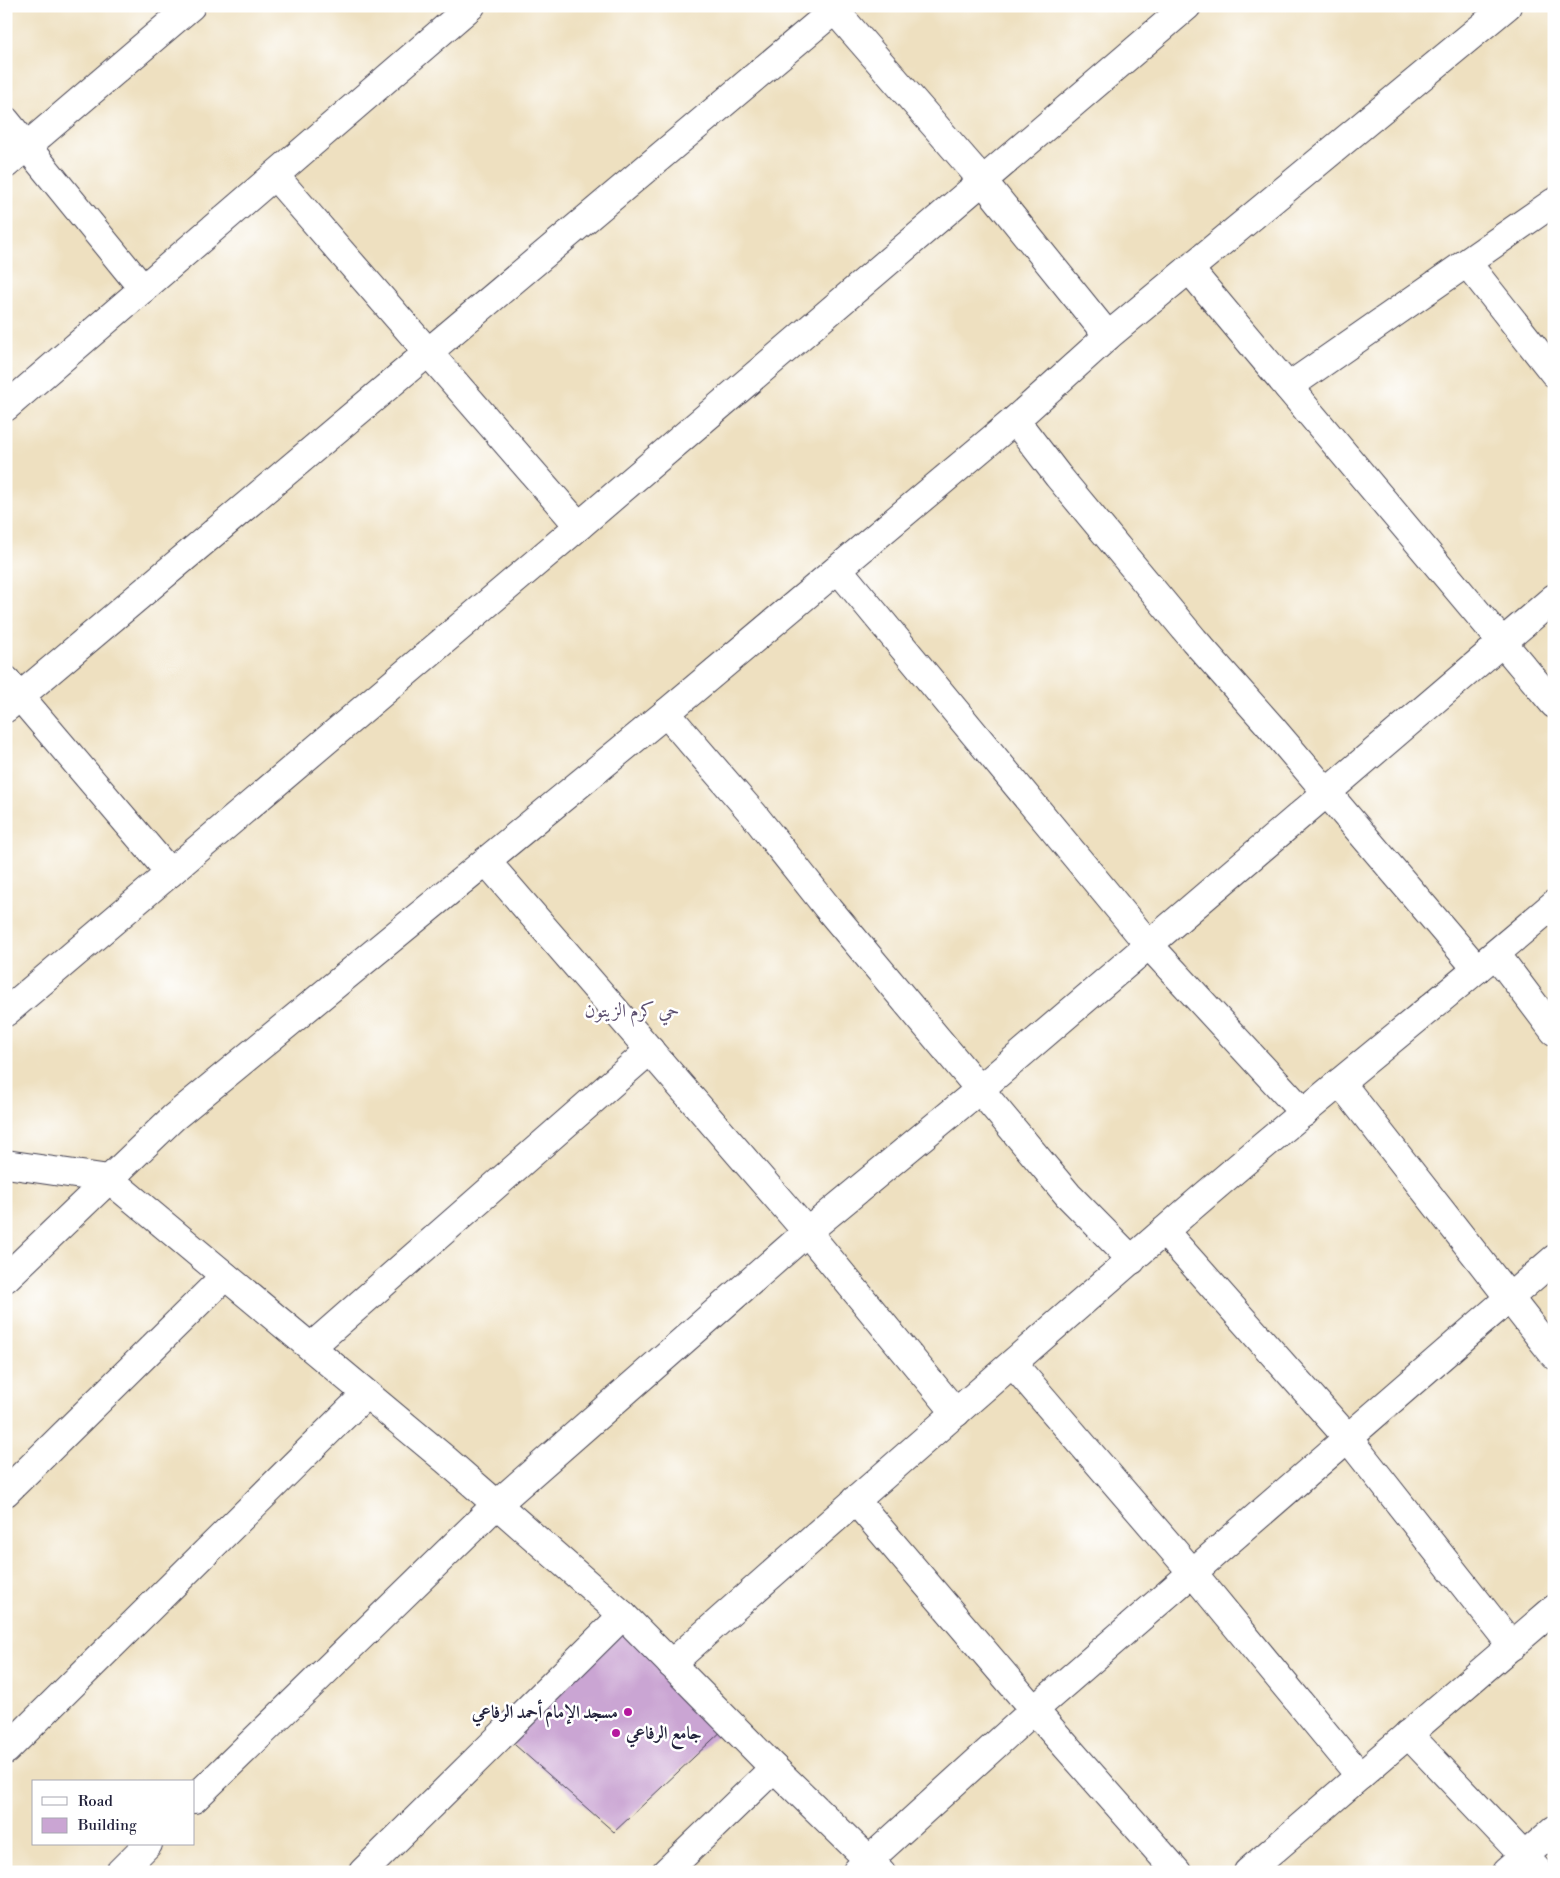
<svg xmlns="http://www.w3.org/2000/svg" width="1560" height="1878" font-family="'Libre Bodoni',Amiri,serif">
  <style>
    .building { fill: #caa5d3 }
    .lines { fill: none; stroke-linecap: round; stroke-linejoin: round }
    .street-casing { stroke: #413e4f; stroke-width: 30 }
    .street { stroke: #fff; stroke-width: 28 }
    .poi-dot { fill: #b5179e; stroke: #fff; stroke-width: 2 }
    .labels { text-anchor: middle; dominant-baseline: central; stroke-width: 5; stroke-linejoin: round; paint-order: stroke }
    .poi-label { font-size: 18px; font-weight: bold; fill: #22223b; stroke: #fff; text-anchor: end }
    .neighbourhood-label { font-size: 19px; fill: #5d5070; stroke: #fff }
  </style>
  <rect width="100%" height="100%" fill="#fff"/>
  <filter id="ink" filterUnits="userSpaceOnUse"><feTurbulence type="fractalNoise" baseFrequency=".02" numOctaves="2"/><feDisplacementMap in="SourceGraphic" scale="10" xChannelSelector="R" yChannelSelector="G"/><feConvolveMatrix kernelMatrix="1 2 1 2 8 2 1 2 1" color-interpolation-filters="sRGB"/></filter>
  <filter id="wash" filterUnits="userSpaceOnUse"><feTurbulence type="fractalNoise" baseFrequency=".0096" numOctaves="4" result="noise"/><feDisplacementMap in="SourceGraphic" scale="20" xChannelSelector="R" yChannelSelector="G"/><feGaussianBlur stdDeviation="1.12" result="paint"/><feColorMatrix in="noise" values="0 0 0 0 0 0 0 0 0 0 0 0 0 0 0 0 0 1.4 0 .05"/><feComposite in="paint" operator="in"/></filter>
  <g filter="url(#wash)">
    <rect width="100%" height="100%" fill="#eee0c0"/>
    <g id="blocks">
      <path class="building" d="M 624,1624 L 726,1727 L 614,1832 L 507,1738 Z"/>
    </g>
  </g>
  <g filter="url(#ink)">
    <use href="#blocks" fill-opacity="0" stroke="#413e4f" stroke-width="1"/>
    <g class="lines">
      <g class="street-casing">
        <g id="street">
          <path d="M 831,6 L 983,181 L 1108,336"/>
          <path d="M 6,121 L 143,289"/>
          <path d="M 6,164 L 191,6"/>
          <path d="M 275,176 L 579,526"/>
          <path d="M 1467,263 L 1554,373"/>
          <path d="M 1189,269 L 1554,704"/>
          <path d="M 1288,387 L 1554,202"/>
          <path d="M 6,407 L 471,6"/>
          <path d="M 1015,420 L 1058,476 L 1194,640 L 1271,727 L 1477,969"/>
          <path d="M 838,569 L 1149,945 L 1304,1113"/>
          <path d="M 6,680 L 170,873"/>
          <path d="M 6,708 L 839,6"/>
          <path d="M 666,713 L 754,815 L 827,907 L 1068,1195 L 1132,1260"/>
          <path d="M 486,861 L 807,1232 L 956,1413"/>
          <path d="M 1496,954 L 1554,1031"/>
          <path d="M 6,1012 L 579,526 L 1187,6"/>
          <path d="M 1340,1082 L 1554,1355"/>
          <path d="M 6,1164 L 109,1179 L 446,1460 L 623,1615 L 774,1768 L 881,1872"/>
          <path d="M 1164,1231 L 1347,1437 L 1512,1646"/>
          <path d="M 6,1278 L 173,1118 L 666,713 L 1015,420 L 1108,336 L 1507,6"/>
          <path d="M 311,1347 L 650,1050"/>
          <path d="M 1013,1364 L 1192,1572 L 1360,1776"/>
          <path d="M 6,1492 L 225,1276"/>
          <path d="M 855,1500 L 1034,1710 L 1177,1872"/>
          <path d="M 671,1664 C 834,1518 999,1375 1164,1231 C 1291,1119 1425,1015 1554,904"/>
          <path d="M 1408,1734 L 1539,1872"/>
          <path d="M 6,1750 L 366,1394"/>
          <path d="M 194,1799 L 496,1505 L 807,1232 L 979,1090 L 1554,598"/>
          <path d="M 857,1871 L 1034,1710 L 1554,1259"/>
          <path d="M 120,1872 L 148,1844"/>
          <path d="M 363,1872 L 623,1615"/>
          <path d="M 666,1872 L 774,1768"/>
          <path d="M 1248,1872 L 1554,1609"/>
          <path d="M 1506,1872 L 1554,1830"/>
        </g>
      </g>
      <use href="#street" class="street"/>
    </g>
  </g>
  <g class="poi-dot">
    <circle cx="628" cy="1712" r="5"/>
    <circle cx="616" cy="1733" r="5"/>
  </g>
  <g class="labels">
    <g class="poi-label">
      <text x="618" y="1712">مسجد الإمام أحمد الرفاعي</text>
      <text x="626" y="1733" text-anchor="start">جامع الرفاعي</text>
    </g>
    <g class="neighbourhood-label">
      <text x="632" y="1011">حي كرم الزيتون</text>
    </g>
  </g>
  <rect width="1560" height="1878" fill="none" stroke="#fff" stroke-width="25"/>
  <rect x="32" y="1780" width="162" height="65" fill="#ffffff" stroke="#a7a7b1"/>
  <rect x="42" y="1797" width="25" height="8" fill="#ffffff" stroke="#a7a7b1"/>
  <text x="78" y="1806" font-size="15" fill="#22223b">Road</text>
  <rect x="42" y="1818" width="25" height="15" fill="#caa5d3" stroke="#a7a7b1"/>
  <text x="78" y="1830" font-size="15" fill="#22223b">Building</text>
</svg>
